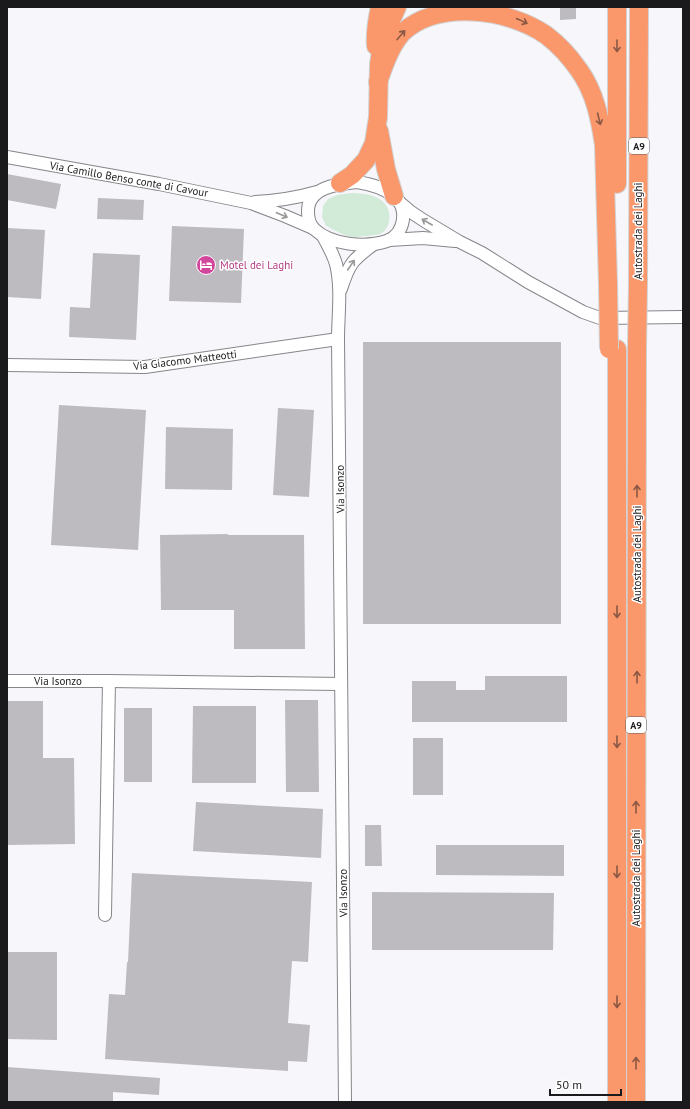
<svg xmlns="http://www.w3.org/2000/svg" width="690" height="1109" font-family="'PT Sans',sans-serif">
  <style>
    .green { fill: #d2ebd8 }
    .building { fill: #bdbbbf }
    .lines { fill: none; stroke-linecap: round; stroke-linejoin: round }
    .minor-casing { stroke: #86868a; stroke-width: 14 }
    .highway-casing { stroke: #d1d1d2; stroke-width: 20 }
    .minor { stroke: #fff; stroke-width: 12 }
    .highway { stroke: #fa976b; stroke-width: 18 }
    .highway-bridge-casing { stroke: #d1d1d2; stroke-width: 20; stroke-linecap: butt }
    .highway-bridge { stroke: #fa976b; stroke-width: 18 }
    .oneway { stroke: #8a5844 }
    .oneway2 { stroke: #989899 }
    .labels { text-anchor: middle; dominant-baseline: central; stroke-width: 3; stroke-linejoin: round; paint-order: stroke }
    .shield { fill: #fff; stroke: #5f5f60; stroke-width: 1 }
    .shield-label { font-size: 10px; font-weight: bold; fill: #1a1a1c }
    .street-label { font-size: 11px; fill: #1a1a1c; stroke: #fff }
    .hotel-label { font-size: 11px; fill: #b23c85; stroke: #fff; text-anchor: start }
  </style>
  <rect width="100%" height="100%" fill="#f6f6fb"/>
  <path class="green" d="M 351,193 C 361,193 373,194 381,200 C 392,207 393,228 380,234 C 377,235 359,237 355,237 C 345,237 335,230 326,226 L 322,217 L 323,206 L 328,199 L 337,195 Z"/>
  <g class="building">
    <path d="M 560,7 L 576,7 L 576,19 L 560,20 Z"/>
    <path d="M 7,174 L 61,184 L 56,209 L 7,200 Z"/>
    <path d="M 98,198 L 144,200 L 143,220 L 97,219 Z"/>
    <path d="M 172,226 L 244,229 L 241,303 L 169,301 Z"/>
    <path d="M 7,228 L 45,230 L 41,299 L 7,297 Z"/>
    <path d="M 93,253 L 140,255 L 136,340 L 69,337 L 70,307 L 90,308 Z"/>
    <rect x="363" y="342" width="198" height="282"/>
    <path d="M 59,405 L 146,410 L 138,550 L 51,545 Z"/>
    <path d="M 278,408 L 314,410 L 309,497 L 273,495 Z"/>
    <path d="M 166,427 L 233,429 L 232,490 L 165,489 Z"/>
    <path d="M 228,534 L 228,535 L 304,535 L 305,649 L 234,649 L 234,610 L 161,610 L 160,535 Z"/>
    <path d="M 485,676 L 567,676 L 567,722 L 412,722 L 412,681 L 456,681 L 456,690 L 485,690 Z"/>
    <path d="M 285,700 L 318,700 L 319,792 L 286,792 Z"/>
    <path d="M 7,701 L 43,701 L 43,758 L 74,758 L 75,844 L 7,845 Z"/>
    <path d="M 193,706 L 256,706 L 256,783 L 192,783 Z"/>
    <rect x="124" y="708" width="28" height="74"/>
    <rect x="413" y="738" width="30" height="57"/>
    <path d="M 196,802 L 323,809 L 321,858 L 193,851 Z"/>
    <path d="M 365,825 L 381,825 L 382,866 L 365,866 Z"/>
    <path d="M 436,845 L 564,845 L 564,876 L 436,875 Z"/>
    <path d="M 132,873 L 312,882 L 308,962 L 292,961 L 288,1023 L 310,1025 L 307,1062 L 288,1061 L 288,1071 L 105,1059 L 109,994 L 125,995 L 127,962 L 128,962 Z"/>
    <path d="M 372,892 L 554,893 L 553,950 L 372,950 Z"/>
    <path d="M 7,952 L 57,952 L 57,1040 L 7,1039 Z"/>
    <path d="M 7,1067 L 160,1078 L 159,1095 L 113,1092 L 113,1102 L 7,1102 Z"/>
  </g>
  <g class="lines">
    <g class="minor-casing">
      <g id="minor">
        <path d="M 7,157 L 159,184 L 251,203 L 285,216 L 313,228"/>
        <path d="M 357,182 C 370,184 383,187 394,196 C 409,208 405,234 387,241 C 365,248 331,245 314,229 C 310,225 308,218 308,212 C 307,187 338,184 357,182 Z"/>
        <path d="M 398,201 L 411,212 L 423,220 L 458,241 L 482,253 L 528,282 L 583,312 L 600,318 L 683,317"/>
        <path d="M 255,202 C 276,201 296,198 317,192"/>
        <path d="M 323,236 C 328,245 333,254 336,264 C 342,288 338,315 338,339 L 345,1102"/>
        <path d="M 389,240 L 423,238 L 455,241"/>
        <path d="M 341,289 C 349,264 352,260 374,244"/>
        <path d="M 7,365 L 145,367 L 338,339"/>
        <path d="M 7,681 L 109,681 L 341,684"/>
        <path d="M 105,915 L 109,681"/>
      </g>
    </g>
    <g class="highway-casing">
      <g id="highway">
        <path d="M 376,46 C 375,32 377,20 380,7"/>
        <path d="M 378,82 C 384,65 390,47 402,33 C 437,0 507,8 546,35 C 558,44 570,57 579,70 C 595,92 600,119 604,145 L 608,284"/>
        <path d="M 379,131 L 386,169 L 394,196"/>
        <path d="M 340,183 L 352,175 L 366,160 L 374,143 L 378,117 L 379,64 L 383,38 L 397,7"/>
        <path d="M 617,184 L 617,7"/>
        <path d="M 638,284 L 639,7"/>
        <path d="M 617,349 L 617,1102"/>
        <path d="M 636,1102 L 637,348"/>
      </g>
    </g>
    <use href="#minor" class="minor"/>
    <use href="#highway" class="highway"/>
    <g class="highway-bridge-casing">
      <g id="highway-bridge">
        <path d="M 608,284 L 609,349"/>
        <path d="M 637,348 L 638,284"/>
      </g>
    </g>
    <use href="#highway-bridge" class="highway-bridge"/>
  </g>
  <defs><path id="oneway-shaft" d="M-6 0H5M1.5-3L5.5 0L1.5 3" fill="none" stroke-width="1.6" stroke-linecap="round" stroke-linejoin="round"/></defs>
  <g class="oneway">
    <use href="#oneway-shaft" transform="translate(522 21) rotate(25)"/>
    <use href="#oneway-shaft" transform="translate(401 35) rotate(-49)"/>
    <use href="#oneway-shaft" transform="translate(617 46) rotate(90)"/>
    <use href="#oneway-shaft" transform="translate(599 119) rotate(76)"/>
    <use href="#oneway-shaft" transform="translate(637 491) rotate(-90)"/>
    <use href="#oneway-shaft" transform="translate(617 612) rotate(90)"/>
    <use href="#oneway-shaft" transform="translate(637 677) rotate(-90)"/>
    <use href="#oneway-shaft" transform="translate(617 742) rotate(90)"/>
    <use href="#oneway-shaft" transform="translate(636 807) rotate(-90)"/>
    <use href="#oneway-shaft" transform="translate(617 872) rotate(90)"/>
    <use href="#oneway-shaft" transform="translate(617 1002) rotate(90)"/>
    <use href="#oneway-shaft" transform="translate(636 1063) rotate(-90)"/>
  </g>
  <g class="oneway2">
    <use href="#oneway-shaft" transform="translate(282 215) rotate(23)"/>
    <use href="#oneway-shaft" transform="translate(427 222) rotate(-150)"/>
    <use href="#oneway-shaft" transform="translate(351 265) rotate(-56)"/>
  </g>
  <defs>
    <g id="hotel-disc" transform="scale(1)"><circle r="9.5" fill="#d1479c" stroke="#fff"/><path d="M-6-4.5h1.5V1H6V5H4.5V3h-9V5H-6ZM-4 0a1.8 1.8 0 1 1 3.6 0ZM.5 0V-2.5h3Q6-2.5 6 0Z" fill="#fff"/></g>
  </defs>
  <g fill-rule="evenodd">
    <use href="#hotel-disc" x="206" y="265"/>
  </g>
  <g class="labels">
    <g class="shield">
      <rect x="629" y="138" width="20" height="16" rx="3"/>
      <rect x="626" y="717" width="20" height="16" rx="3"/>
    </g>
    <g class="shield-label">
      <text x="639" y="146">A9</text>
      <text x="636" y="725">A9</text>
    </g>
    <g class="street-label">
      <text transform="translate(129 179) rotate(10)">Via Camillo Benso conte di Cavour</text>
      <text transform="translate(638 231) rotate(-90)">Autostrada dei Laghi</text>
      <text transform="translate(185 360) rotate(-7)">Via Giacomo Matteotti</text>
      <text transform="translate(340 489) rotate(-91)">Via Isonzo</text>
      <text transform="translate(637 554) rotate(-90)">Autostrada dei Laghi</text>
      <text x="58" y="681">Via Isonzo</text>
      <text transform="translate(636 878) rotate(-90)">Autostrada dei Laghi</text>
      <text transform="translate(343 893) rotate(-91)">Via Isonzo</text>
    </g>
    <g class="hotel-label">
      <text x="220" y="265">Motel dei Laghi</text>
    </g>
  </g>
  <rect width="690" height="1109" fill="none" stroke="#1a1a1c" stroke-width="16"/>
  <path d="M550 1089v6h71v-6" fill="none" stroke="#1a1a1c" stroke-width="2"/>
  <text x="556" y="1089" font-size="12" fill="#1a1a1c" stroke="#ffffff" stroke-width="3" paint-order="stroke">50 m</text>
</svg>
